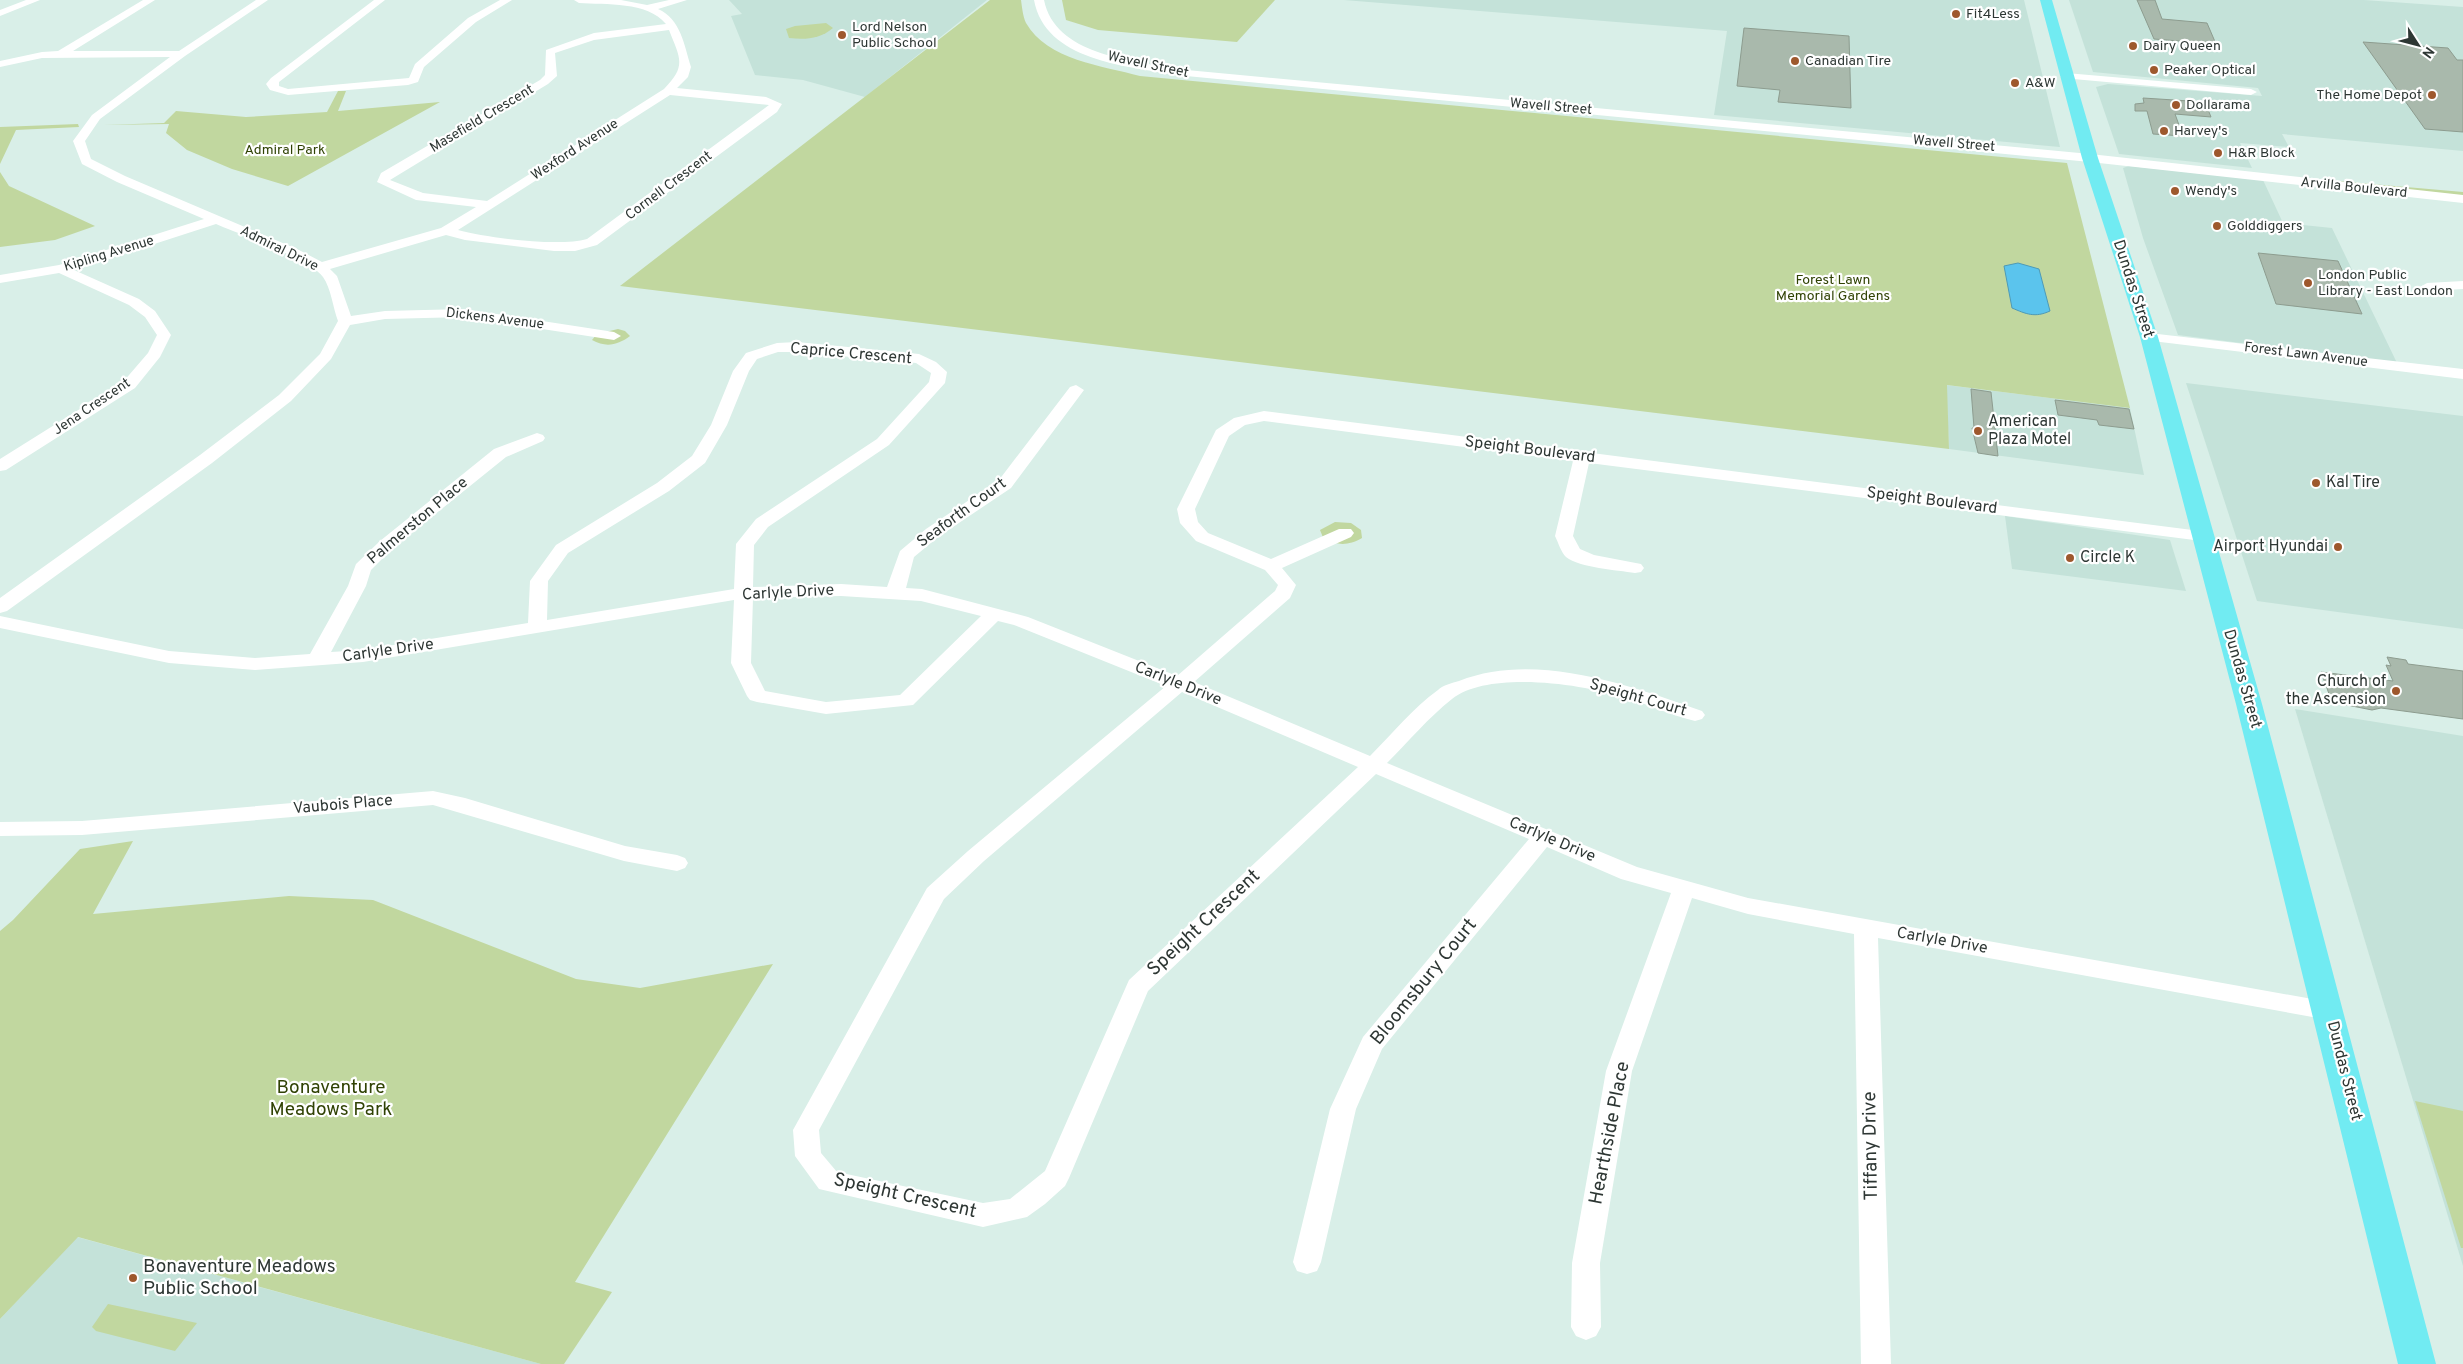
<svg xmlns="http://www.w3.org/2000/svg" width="2463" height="1364" font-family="Overpass,sans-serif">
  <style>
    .built { fill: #c4e2d9 }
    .green { fill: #c1d79f }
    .water { fill: #5bc4ed; stroke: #4e9ab6 }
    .building { fill: #a9b9ac; stroke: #8d9c8f }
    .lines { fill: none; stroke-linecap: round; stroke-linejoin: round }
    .minor { fill: #fff; fill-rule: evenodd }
    .major { fill: #71ebf2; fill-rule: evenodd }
    .poi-dot { fill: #9e582d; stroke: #fff; stroke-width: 2 }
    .labels { text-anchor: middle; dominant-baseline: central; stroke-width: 4.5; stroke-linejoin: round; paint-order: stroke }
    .far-poi-label { font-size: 14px; fill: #2e3734; stroke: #fff; text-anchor: start }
    .far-street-label { font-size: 14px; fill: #2e3734; stroke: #fff }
    .far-park-label { font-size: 14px; fill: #304204; stroke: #fff }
    .street-label { font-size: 16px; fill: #2e3734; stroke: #fff }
    .poi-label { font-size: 16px; fill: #2e3734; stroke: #fff; text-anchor: start }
    .near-street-label { font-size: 19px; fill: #2e3734; stroke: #fff }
    .near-park-label { font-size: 19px; fill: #304204; stroke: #fff }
    .near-poi-label { font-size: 19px; fill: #2e3734; stroke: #fff; text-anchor: start }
  </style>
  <rect width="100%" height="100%" fill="#d9efe8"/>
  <g class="built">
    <path d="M 729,0 L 987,0 L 865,97 L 803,80 L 755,75 L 731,16 L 742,14 Z"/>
    <path d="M 1344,0 L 2024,0 L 2060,147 L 1714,115 L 1727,31 Z"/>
    <path d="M 2069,0 L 2364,0 L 2463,7 L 2463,151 L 2282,134 L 2289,147 L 2240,143 L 2252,168 L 2119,154 L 2096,87 L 2108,84 L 2262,96 L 2258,88 L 2093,72 Z"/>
    <path d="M 2129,166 L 2263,180 L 2283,223 L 2332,228 L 2397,363 L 2178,335 L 2143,238 L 2123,168 Z"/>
    <path d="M 2186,383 L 2463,416 L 2463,629 L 2257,601 Z"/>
    <path d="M 1946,385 L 2130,408 L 2144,475 L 1949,449 Z"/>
    <path d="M 2005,516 L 2170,540 L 2186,591 L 2012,569 Z"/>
    <path d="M 2295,709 L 2463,736 L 2463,1266 Z"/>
    <path d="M 77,1237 L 541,1364 L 0,1364 L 0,1319 Z"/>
  </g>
  <g class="green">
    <path d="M 990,0 L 1021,0 C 1022,7 1023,17 1026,23 C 1047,60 1103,66 1140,76 L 2067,163 L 2130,408 L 1947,385 L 1949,449 L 620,286 Z"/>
    <path d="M 1062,0 L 1275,0 L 1237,42 L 1098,30 L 1066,20 Z"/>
    <path d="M 826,23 L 833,28 C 820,39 805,40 789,38 L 786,29 L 795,26 Z"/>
    <path d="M 338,91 L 346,91 L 338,111 L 440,102 L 288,186 L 232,169 L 187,150 L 166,133 L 169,124 L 104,125 L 164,123 L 176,111 L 246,117 L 327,112 Z"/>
    <path d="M 78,124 L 79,127 L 16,130 L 0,164 L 0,127 Z"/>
    <path d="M 0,172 L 9,186 L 95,226 L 55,240 L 0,247 Z"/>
    <path d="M 2258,174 L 2463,192 L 2463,197 Z"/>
    <path d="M 618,329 L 625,331 L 630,336 C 618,345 606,348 592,340 L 597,334 Z"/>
    <path d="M 1335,522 L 1351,523 L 1361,530 L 1362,538 C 1348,546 1339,545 1324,540 L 1320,530 Z"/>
    <path d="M 133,841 L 93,914 L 289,896 L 373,900 L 576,979 L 640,988 L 773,964 L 575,1282 L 612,1292 L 564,1364 L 541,1364 L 78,1237 L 0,1319 L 0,931 L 13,920 L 80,849 Z"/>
    <path d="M 2415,1101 L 2463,1111 L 2463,1248 L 2461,1248 Z"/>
    <path d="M 108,1304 L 197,1323 L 175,1351 L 96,1331 L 92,1327 Z"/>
  </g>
  <path class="water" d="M 2018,263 L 2039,269 L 2050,311 C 2035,318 2026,314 2012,308 L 2004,266 Z"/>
  <g class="building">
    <path d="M 2137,0 L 2155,0 L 2162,19 L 2207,23 L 2216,44 L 2154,39 Z"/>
    <path d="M 1744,28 L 1849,36 L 1851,108 L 1778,102 L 1780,90 L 1737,86 Z"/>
    <path d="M 2363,42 L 2448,48 L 2457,60 L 2463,60 L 2463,132 L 2425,129 Z"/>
    <path d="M 2143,98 L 2205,102 L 2211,117 L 2175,114 L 2183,136 L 2153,134 L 2147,111 L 2135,111 L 2135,104 L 2144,103 Z"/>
    <path d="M 2258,253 L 2338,261 L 2362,314 L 2276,304 Z"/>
    <path d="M 1971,389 L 1991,392 L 1998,456 L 1978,453 L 1972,428 L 1974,428 Z"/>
    <path d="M 2055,400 L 2129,409 L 2134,429 L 2099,425 L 2097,420 L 2058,415 Z"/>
    <path d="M 2387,657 L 2406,660 L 2408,664 L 2463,671 L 2463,719 L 2381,708 L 2372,710 L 2332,702 L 2321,672 L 2393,681 L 2386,665 L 2391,666 Z"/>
  </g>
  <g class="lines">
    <g class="minor">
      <path d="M 26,0 L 40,0 L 0,16 L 0,10 Z"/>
      <path d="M 143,0 L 155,0 L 73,51 L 179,51 L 256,0 L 268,0 L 185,56 L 100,119 L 85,141 L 91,159 L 125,176 L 299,250 L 322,262 L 441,228 L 476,207 L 416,200 L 377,182 L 381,173 L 540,80 L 545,75 L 546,50 L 594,33 L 666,24 C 647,1 606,5 579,3 L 574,0 L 621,0 L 647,5 L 669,0 L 687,0 L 658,9 C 681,19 684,45 691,67 L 688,77 L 677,88 L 766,97 L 782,104 L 777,112 L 597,245 L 575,251 L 554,251 L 465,240 L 446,235 L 330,269 L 337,276 L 351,316 L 385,311 L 464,309 L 614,332 L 621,336 L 614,340 L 464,317 L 385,319 L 350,325 L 331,359 L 291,401 L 212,463 L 7,611 L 0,613 L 0,598 L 200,455 L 279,395 L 320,354 L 338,321 C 333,308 331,288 323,277 C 310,259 239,234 216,224 L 74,270 L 139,299 L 155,311 L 171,335 L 160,357 L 135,388 L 6,470 L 0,471 L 0,459 L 123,382 L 148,353 L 157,335 L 145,317 L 129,305 L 59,273 L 0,283 L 0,275 L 59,265 L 204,219 L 117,182 L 82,164 L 73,141 L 92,115 L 170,57 L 42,58 L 0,67 L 0,61 L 42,52 L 58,51 ZM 669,30 C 680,58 687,66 664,89 L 487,201 L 423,193 L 390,180 L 548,84 L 557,76 L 555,53 L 594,40 ZM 670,95 L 769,105 L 587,239 C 559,247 487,238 458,230 Z"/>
      <path d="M 374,0 L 385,0 L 279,82 L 279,86 L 288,89 L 409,78 L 415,64 L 468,18 L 500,0 L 512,0 L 476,22 L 424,67 L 418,82 L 408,85 L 288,95 L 270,90 L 266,84 L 271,78 Z"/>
      <path d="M 1034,0 L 1044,0 C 1055,55 1131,60 1176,69 L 2090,154 L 2463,195 L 2463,203 L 2090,162 L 1176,75 C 1127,66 1045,61 1034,0 Z"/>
      <path d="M 2066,73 L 2251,89 L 2257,92 L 2251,95 L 2062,78 L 2060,76 Z"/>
      <path d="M 2463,281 L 2463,289 L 2427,291 L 2420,287 L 2427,283 Z"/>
      <path d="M 2149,333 L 2463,369 L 2463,379 L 2144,340 L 2142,337 L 2144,334 Z"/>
      <path d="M 797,342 L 919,354 L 936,362 L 947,372 L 945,383 L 889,445 L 768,527 L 754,545 L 753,587 L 841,584 L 887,587 L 900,551 L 926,529 L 999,480 L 1070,387 L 1076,385 L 1084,390 L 1011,488 L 938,537 L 914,557 L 906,588 L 922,589 L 1028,617 L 1177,676 L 1275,591 L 1278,585 L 1265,570 L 1196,541 L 1180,523 L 1177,509 L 1216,430 L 1234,418 L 1264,411 L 2208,532 L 2211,536 L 2208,540 L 2202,541 L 1589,463 L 1573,536 L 1580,549 L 1594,555 L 1641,564 L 1644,568 L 1641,572 L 1635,573 C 1617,570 1580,568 1566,557 C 1561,552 1558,542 1555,536 L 1573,461 L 1264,421 L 1245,425 L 1229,436 L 1195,509 L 1198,522 L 1208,533 L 1271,559 L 1339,529 L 1351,529 L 1354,533 L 1351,537 L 1282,568 L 1296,585 L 1290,598 L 1194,682 L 1370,756 C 1392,734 1413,708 1438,690 C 1443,685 1452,683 1459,681 C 1535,651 1629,685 1702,711 L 1705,715 L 1702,719 L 1695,721 C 1670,715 1647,704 1623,697 C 1582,684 1488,670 1452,699 C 1429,717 1408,742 1387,763 L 1637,867 L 1748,898 L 2329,1002 L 2338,1004 L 2341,1011 L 2338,1018 L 2329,1020 L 1878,938 L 1891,1364 L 1861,1364 L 1854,934 L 1748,914 L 1692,898 L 1632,1071 L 1600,1263 L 1601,1327 L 1596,1336 L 1586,1340 L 1576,1336 L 1571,1327 L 1572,1263 L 1606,1071 L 1671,893 L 1621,879 L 1547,847 L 1382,1049 L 1356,1109 L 1321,1262 L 1317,1271 L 1307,1274 L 1297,1271 L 1293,1262 L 1330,1109 L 1363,1037 L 1529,839 L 1376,774 L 1148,991 L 1069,1178 L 1065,1186 L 1045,1204 L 1027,1217 L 983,1227 L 819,1189 L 795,1156 L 793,1130 L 927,888 L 968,851 L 1166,686 L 1014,625 L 998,621 L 913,705 L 826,714 L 757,702 L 750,700 L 747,696 L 731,663 L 734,600 L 363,662 L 255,670 L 169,663 L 0,628 L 0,616 L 169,651 L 255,658 L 310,654 L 348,586 L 356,564 L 380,541 L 494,449 L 537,433 L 543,435 L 545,438 L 543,441 L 506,457 L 392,549 L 371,570 L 366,586 L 331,652 L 363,650 L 528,623 L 530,581 L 556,545 L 657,483 L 692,456 L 711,425 L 733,371 L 746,353 L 777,343 ZM 778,352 L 797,352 L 916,363 L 931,373 L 929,382 L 877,439 L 756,519 L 736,544 L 734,589 L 547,620 L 548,581 L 568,553 L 669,491 L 705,463 L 727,425 L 749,371 L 757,359 ZM 841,596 L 921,601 L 981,616 L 900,695 L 826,702 L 765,691 L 751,663 L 753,598 ZM 1182,692 L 1358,767 L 1129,980 L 1045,1171 L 1010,1199 L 983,1203 L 837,1172 L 821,1153 L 819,1130 L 944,899 L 984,861 Z"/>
      <path d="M 433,791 L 465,798 L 625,846 L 677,855 L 685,858 L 688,863 L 685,868 L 677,871 L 624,861 L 433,805 L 82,835 L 0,836 L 0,822 L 82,821 Z"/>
    </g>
    <path class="major" d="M 2040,0 L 2052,0 L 2098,158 L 2158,337 L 2262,704 L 2436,1364 L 2398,1364 L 2236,704 L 2140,337 L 2082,158 Z"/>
  </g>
  <g class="poi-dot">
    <circle cx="1956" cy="14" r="5"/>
    <circle cx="842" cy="35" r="5"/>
    <circle cx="2133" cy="46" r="5"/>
    <circle cx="1795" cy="61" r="5"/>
    <circle cx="2154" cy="70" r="5"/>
    <circle cx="2015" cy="83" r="5"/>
    <circle cx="2432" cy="95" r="5"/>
    <circle cx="2176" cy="105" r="5"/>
    <circle cx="2164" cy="131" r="5"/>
    <circle cx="2218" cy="153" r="5"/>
    <circle cx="2175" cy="191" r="5"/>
    <circle cx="2217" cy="226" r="5"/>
    <circle cx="2308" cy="283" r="5"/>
    <circle cx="1978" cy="431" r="5"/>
    <circle cx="2316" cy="483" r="5"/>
    <circle cx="2338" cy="547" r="5"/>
    <circle cx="2070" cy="558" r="5"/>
    <circle cx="2396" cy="691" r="5"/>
    <circle cx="133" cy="1278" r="5"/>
  </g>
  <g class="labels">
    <g class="far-poi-label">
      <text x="1966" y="14">Fit4Less</text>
      <text x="852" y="27">Lord Nelson<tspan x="852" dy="16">Public School</tspan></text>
      <text x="2143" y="46">Dairy Queen</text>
      <text x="1805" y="61">Canadian Tire</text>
      <text x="2164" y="70">Peaker Optical</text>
      <text x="2025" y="83">A&amp;W</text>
      <text x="2422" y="95" text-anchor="end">The Home Depot</text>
      <text x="2186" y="105">Dollarama</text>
      <text x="2174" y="131">Harvey's</text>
      <text x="2228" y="153">H&amp;R Block</text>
      <text x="2185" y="191">Wendy's</text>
      <text x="2227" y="226">Golddiggers</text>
      <text x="2318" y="275">London Public<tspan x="2318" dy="16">Library - East London</tspan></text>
    </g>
    <g class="far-street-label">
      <text transform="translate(1148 65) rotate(12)">Wavell Street</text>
      <text transform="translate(1551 107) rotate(5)">Wavell Street</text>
      <text transform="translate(482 119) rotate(-31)">Masefield Crescent</text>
      <text transform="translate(1954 144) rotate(5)">Wavell Street</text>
      <text transform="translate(575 150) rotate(-33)">Wexford Avenue</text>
      <text transform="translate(669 186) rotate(-37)">Cornell Crescent</text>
      <text transform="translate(2354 188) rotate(6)">Arvilla Boulevard</text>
      <text transform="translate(279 249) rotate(26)">Admiral Drive</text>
      <text transform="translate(109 254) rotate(-17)">Kipling Avenue</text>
      <text transform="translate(495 319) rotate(7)">Dickens Avenue</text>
      <text transform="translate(2306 355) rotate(7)">Forest Lawn Avenue</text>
      <text transform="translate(92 407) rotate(-34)">Jena Crescent</text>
    </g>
    <g class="far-park-label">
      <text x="285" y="150">Admiral Park</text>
      <text x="1833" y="280">Forest Lawn<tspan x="1833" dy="16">Memorial Gardens</tspan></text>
    </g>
    <g class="street-label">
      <text transform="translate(2133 289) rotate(72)">Dundas Street</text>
      <text transform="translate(851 354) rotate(5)">Caprice Crescent</text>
      <text transform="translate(1530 450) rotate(7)">Speight Boulevard</text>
      <text transform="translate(1932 501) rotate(7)">Speight Boulevard</text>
      <text transform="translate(962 513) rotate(-36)">Seaforth Court</text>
      <text transform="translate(418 521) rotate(-40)">Palmerston Place</text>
      <text transform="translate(788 593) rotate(-3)">Carlyle Drive</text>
      <text transform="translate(388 651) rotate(-8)">Carlyle Drive</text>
      <text transform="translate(2242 679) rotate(74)">Dundas Street</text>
      <text transform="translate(1178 684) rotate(22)">Carlyle Drive</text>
      <text transform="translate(1638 698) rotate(16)">Speight Court</text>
      <text transform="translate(343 805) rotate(-5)">Vaubois Place</text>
      <text transform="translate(1552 840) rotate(23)">Carlyle Drive</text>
      <text transform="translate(1942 941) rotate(10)">Carlyle Drive</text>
      <text transform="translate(2344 1071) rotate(76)">Dundas Street</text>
    </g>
    <g class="poi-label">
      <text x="1988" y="422">American<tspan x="1988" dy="18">Plaza Motel</tspan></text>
      <text x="2326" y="483">Kal Tire</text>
      <text x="2328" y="547" text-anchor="end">Airport Hyundai</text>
      <text x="2080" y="558">Circle K</text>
      <text x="2386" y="682" text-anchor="end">Church of<tspan x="2386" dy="18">the Ascension</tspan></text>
    </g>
    <g class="near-street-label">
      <text transform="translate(1204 923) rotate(-43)">Speight Crescent</text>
      <text transform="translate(1424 982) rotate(-51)">Bloomsbury Court</text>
      <text transform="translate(1610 1133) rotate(-79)">Hearthside Place</text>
      <text transform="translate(1871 1146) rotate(-91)">Tiffany Drive</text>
      <text transform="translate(905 1196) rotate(13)">Speight Crescent</text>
    </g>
    <g class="near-park-label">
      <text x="331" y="1088">Bonaventure<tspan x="331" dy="22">Meadows Park</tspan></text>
    </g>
    <g class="near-poi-label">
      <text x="143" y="1267">Bonaventure Meadows<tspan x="143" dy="22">Public School</tspan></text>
    </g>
  </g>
  <g transform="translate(2418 45) rotate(126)" stroke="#ffffff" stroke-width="4" paint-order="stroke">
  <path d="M0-4L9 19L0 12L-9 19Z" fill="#2e3734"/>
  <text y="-8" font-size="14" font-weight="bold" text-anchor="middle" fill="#2e3734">N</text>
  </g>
</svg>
